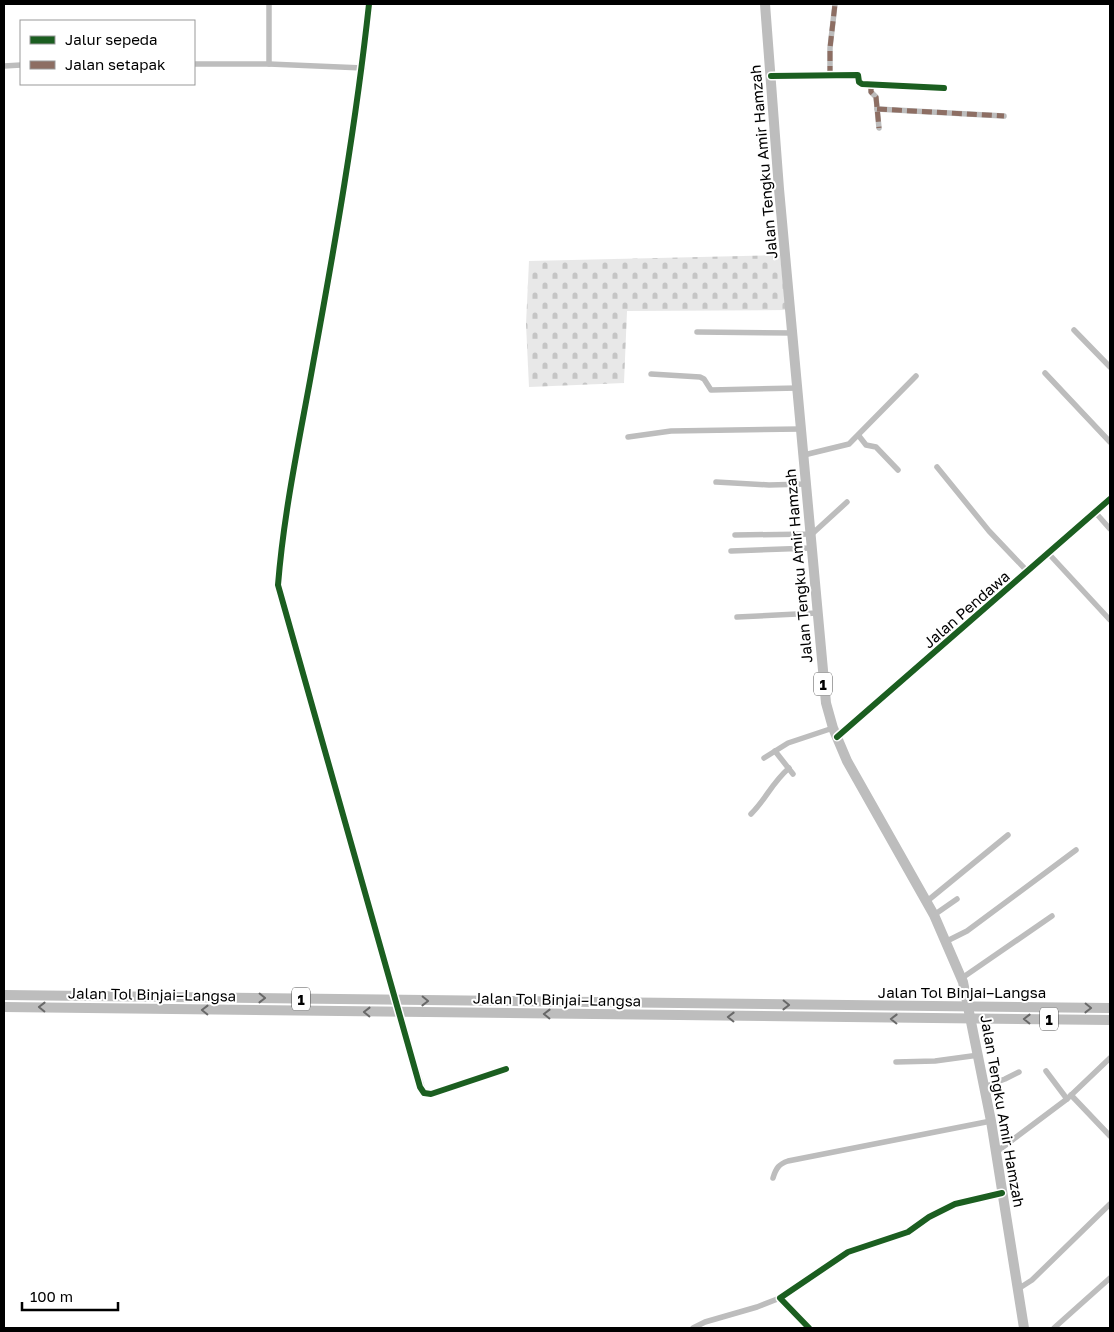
<svg xmlns="http://www.w3.org/2000/svg" width="1114" height="1332" font-family="'Golos Text',sans-serif">
  <style>
    .cemetery { fill: url(#cemetery-stones) }
    .lines { fill: none; stroke-linecap: round; stroke-linejoin: round }
    .minor-tunnel { stroke: #d9d9d9; stroke-width: 5.5; stroke-dasharray: 5.5 3; stroke-linecap: butt }
    .minor { stroke: #bdbdbd; stroke-width: 5.5 }
    .trunk { stroke: #bdbdbd; stroke-width: 10 }
    .motorway { stroke: #bdbdbd; stroke-width: 10 }
    .quiet { stroke: #8d6e63; stroke-width: 5; stroke-dasharray: 10 5; stroke-linecap: butt }
    .cycleway-casing { stroke: #fff; stroke-width: 9 }
    .cycleway { stroke: #1b5e20; stroke-width: 6 }
    .oneway { stroke: #686868 }
    .labels { text-anchor: middle; dominant-baseline: central; stroke-width: 4; stroke-linejoin: round; paint-order: stroke }
    .shield { fill: #fff; stroke: #4c4c4c; stroke-width: 1 }
    .shield-label { font-size: 14px; font-weight: bold; fill: #000 }
    .street-label { font-size: 15px; fill: #000; stroke: #fff }
  </style>
  <defs>
    <pattern id="cemetery-stones" width="16" height="16" patternUnits="userSpaceOnUse" patternTransform="scale(1.25)"><rect width="16" height="16" fill="#e8e8e8"/><path d="M2 7V4a2 2 0 0 1 4 0v3zM10 15v-3a2 2 0 0 1 4 0v3z" fill="#c5c5c5"/></pattern>
  </defs>
  <rect width="100%" height="100%" fill="#fff"/>
  <path class="cemetery" d="M 780,255 L 786,310 L 627,311 L 624,383 L 529,387 L 526,324 L 529,261 Z"/>
  <g class="lines">
    <path class="minor-tunnel" d="M 391,986 L 402,1025"/>
    <g class="minor">
      <path d="M 369,4 C 356,124 335,244 313,364 C 300,437 284,510 278,585 L 391,986"/>
      <path d="M 194,64 L 269,64 L 363,68"/>
      <path d="M 269,64 L 269,4"/>
      <path d="M 4,66 L 21,65"/>
      <path d="M 771,76 L 858,75 L 859,82 L 862,84 L 944,88"/>
      <path d="M 830,76 L 830,48 L 835,4"/>
      <path d="M 871,84 L 871,92 L 876,97 L 879,128"/>
      <path d="M 877,109 L 1004,116"/>
      <path d="M 1074,330 L 1110,367"/>
      <path d="M 697,332 L 793,333"/>
      <path d="M 1045,373 L 1110,442"/>
      <path d="M 651,374 L 700,377 L 704,379 L 711,390 L 798,388"/>
      <path d="M 859,436 L 866,445 L 876,447 L 898,470"/>
      <path d="M 628,437 L 671,431 L 801,429"/>
      <path d="M 804,455 L 849,444 L 916,376"/>
      <path d="M 937,467 L 989,531 L 1028,572"/>
      <path d="M 716,482 L 769,485 L 806,484"/>
      <path d="M 1095,512 L 1110,529"/>
      <path d="M 735,535 L 812,534 L 847,502"/>
      <path d="M 731,551 L 812,548"/>
      <path d="M 1049,554 L 1110,620"/>
      <path d="M 737,617 L 817,613"/>
      <path d="M 837,737 L 1110,499"/>
      <path d="M 775,751 L 793,774"/>
      <path d="M 764,758 L 788,743 L 833,728"/>
      <path d="M 751,814 C 767,798 771,784 789,768"/>
      <path d="M 926,902 L 1008,835"/>
      <path d="M 934,915 L 957,899"/>
      <path d="M 947,941 L 967,931 L 1076,850"/>
      <path d="M 962,978 L 1052,916"/>
      <path d="M 402,1025 L 424,1093 L 431,1094 L 506,1069"/>
      <path d="M 896,1062 L 935,1061 L 979,1055"/>
      <path d="M 1046,1071 L 1067,1099"/>
      <path d="M 984,1087 L 1005,1079 L 1019,1072"/>
      <path d="M 1071,1095 L 1110,1136"/>
      <path d="M 995,1153 L 1067,1099 L 1110,1058"/>
      <path d="M 773,1178 C 776,1168 779,1164 788,1161 L 991,1121"/>
      <path d="M 1018,1289 L 1032,1280 L 1110,1204"/>
      <path d="M 693,1328 L 705,1322 L 757,1307 L 780,1298"/>
      <path d="M 809,1328 L 780,1298 L 848,1252 L 908,1232 L 929,1217 L 955,1204 L 1002,1193"/>
      <path d="M 1054,1328 L 1110,1278"/>
    </g>
    <path class="trunk" d="M 765,4 L 779,189 L 826,703 L 833,728 L 847,761 L 934,915 L 963,982 L 991,1121 L 1024,1328"/>
    <g class="motorway">
      <path d="M 4,995 L 1110,1008"/>
      <path d="M 4,1007 L 1110,1020"/>
    </g>
    <g class="quiet">
      <path d="M 830,76 L 830,48 L 835,4"/>
      <path d="M 871,84 L 871,92 L 876,97 L 879,128"/>
      <path d="M 877,109 L 1004,116"/>
    </g>
    <g class="cycleway-casing">
      <g id="cycleway">
        <path d="M 369,4 C 356,124 335,244 313,364 C 300,437 284,510 278,585 L 420,1087 L 424,1093 L 431,1094 L 506,1069"/>
        <path d="M 771,76 L 858,75 L 859,82 L 862,84 L 944,88"/>
        <path d="M 837,737 L 1110,499"/>
        <path d="M 809,1328 L 780,1298 L 848,1252 L 908,1232 L 929,1217 L 955,1204 L 1002,1193"/>
      </g>
    </g>
    <use href="#cycleway" class="cycleway"/>
  </g>
  <defs><path id="oneway-chevron" d="M-2-3.5L2.5 0L-2 3.5" fill="none" stroke-width="1.6" stroke-linecap="round" stroke-linejoin="round" transform="scale(1.25)"/></defs>
  <g class="oneway">
    <use href="#oneway-chevron" transform="translate(262 998) rotate(1)"/>
    <use href="#oneway-chevron" transform="translate(425 1001) rotate(1)"/>
    <use href="#oneway-chevron" transform="translate(786 1005) rotate(1)"/>
    <use href="#oneway-chevron" transform="translate(42 1007) rotate(-179)"/>
    <use href="#oneway-chevron" transform="translate(1088 1008) rotate(1)"/>
    <use href="#oneway-chevron" transform="translate(205 1010) rotate(-179)"/>
    <use href="#oneway-chevron" transform="translate(367 1012) rotate(-179)"/>
    <use href="#oneway-chevron" transform="translate(547 1014) rotate(-179)"/>
    <use href="#oneway-chevron" transform="translate(731 1017) rotate(-179)"/>
    <use href="#oneway-chevron" transform="translate(894 1019) rotate(-179)"/>
    <use href="#oneway-chevron" transform="translate(1027 1019) rotate(-179)"/>
  </g>
  <g class="labels">
    <g class="shield">
      <rect x="814" y="672.5" width="18" height="23" rx="4"/>
      <rect x="292" y="987.5" width="18" height="23" rx="4"/>
      <rect x="1040" y="1007.5" width="18" height="23" rx="4"/>
    </g>
    <g class="shield-label">
      <text x="823" y="684">1</text>
      <text x="301" y="999">1</text>
      <text x="1049" y="1019">1</text>
    </g>
    <g class="street-label">
      <text transform="translate(763 162) rotate(-95)">Jalan Tengku Amir Hamzah</text>
      <text transform="translate(798 566) rotate(-95)">Jalan Tengku Amir Hamzah</text>
      <text transform="translate(966 609) rotate(-41)">Jalan Pendawa</text>
      <text x="962" y="992">Jalan Tol Binjai–Langsa</text>
      <text transform="translate(152 994) rotate(1)">Jalan Tol Binjai–Langsa</text>
      <text transform="translate(557 999) rotate(1)">Jalan Tol Binjai–Langsa</text>
      <text transform="translate(1003 1111) rotate(80)">Jalan Tengku Amir Hamzah</text>
    </g>
  </g>
  <rect width="1114" height="1332" fill="none" stroke="#000000" stroke-width="10"/>
  <rect x="20" y="20" width="175" height="65" fill="#ffffff" stroke="#999999"/>
  <rect x="30" y="36" width="25" height="8" fill="#1b5e20" stroke="#999999"/>
  <text x="65" y="45" font-size="15" fill="#000000">Jalur sepeda</text>
  <rect x="30" y="61" width="25" height="8" fill="#8d6e63" stroke="#999999"/>
  <text x="65" y="70" font-size="15" fill="#000000">Jalan setapak</text>
  <path d="M22 1302v8h96v-8" fill="none" stroke="#000000" stroke-width="2.5"/>
  <text x="30" y="1302" font-size="15" fill="#000000" stroke="#ffffff" stroke-width="4" paint-order="stroke">100 m</text>
</svg>
